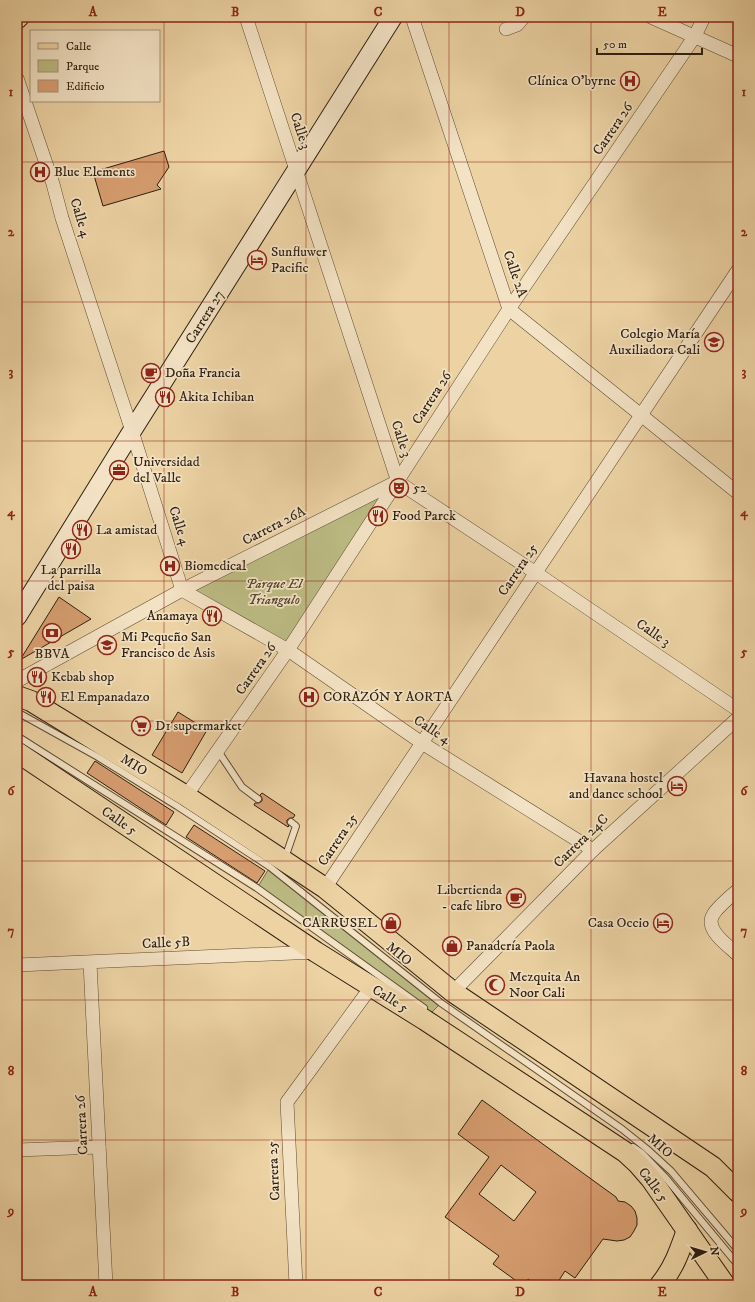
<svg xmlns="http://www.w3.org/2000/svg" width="755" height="1302" font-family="'IM FELL DW Pica',serif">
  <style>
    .green { fill: #bcbb83; stroke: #746d4a }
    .building { fill: #d79e70; stroke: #2d1f11; fill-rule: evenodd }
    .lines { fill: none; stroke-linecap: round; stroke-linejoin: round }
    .lane-casing { stroke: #5d4c36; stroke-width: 8 }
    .street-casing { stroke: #5d4c36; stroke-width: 14 }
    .secondary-casing { stroke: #2d1f11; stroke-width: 20 }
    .primary-casing { stroke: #2d1f11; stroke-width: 22 }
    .lane { stroke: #f3e2c4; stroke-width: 6 }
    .street { stroke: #f3e2c4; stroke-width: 13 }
    .secondary { stroke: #f3e2c4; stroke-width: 18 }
    .primary { stroke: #edd3a4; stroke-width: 20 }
    .grid { fill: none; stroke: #8f2418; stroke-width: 1; stroke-opacity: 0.55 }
    .labels { text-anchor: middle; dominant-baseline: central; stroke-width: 3.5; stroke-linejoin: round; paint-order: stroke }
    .poi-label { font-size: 14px; fill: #2d1f11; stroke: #f3e2c4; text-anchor: start }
    .street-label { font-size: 14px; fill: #2d1f11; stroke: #f3e2c4 }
    .park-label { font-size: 14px; font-style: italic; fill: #51462e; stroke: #f3e2c4 }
    .neatline { fill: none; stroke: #8f2418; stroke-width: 1.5 }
    .grid-label { font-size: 13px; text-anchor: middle; font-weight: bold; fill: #8f2418 }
  </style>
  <rect width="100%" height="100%" fill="#edd3a4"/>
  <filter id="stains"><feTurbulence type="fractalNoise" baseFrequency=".005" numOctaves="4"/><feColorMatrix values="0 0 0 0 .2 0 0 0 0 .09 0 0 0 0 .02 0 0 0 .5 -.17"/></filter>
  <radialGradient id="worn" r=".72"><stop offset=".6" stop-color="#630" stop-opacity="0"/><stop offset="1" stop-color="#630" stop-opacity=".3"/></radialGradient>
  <g class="green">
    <path d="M 398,482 L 288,650 L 182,590 Z"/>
    <path d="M 270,867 L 441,1003 L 431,1013 L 257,888 Z"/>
  </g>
  <g class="building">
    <path d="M 164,151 L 169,167 L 157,185 L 161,189 L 103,206 L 93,172 Z"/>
    <path d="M 59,597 L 91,619 L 20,660 Z"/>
    <path d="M 178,712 L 207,730 L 182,773 L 152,755 Z"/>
    <path d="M 95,761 L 174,812 L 166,825 L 87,773 Z"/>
    <path d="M 262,793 L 295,815 L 293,818 L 290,818 L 287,820 L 287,823 L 289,826 L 288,827 L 254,805 L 255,803 L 259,803 L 262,801 L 262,798 L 260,795 Z"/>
    <path d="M 194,825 L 265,871 L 257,883 L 186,837 Z"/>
    <path d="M 482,1100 L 616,1197 L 618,1201 L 625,1202 L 631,1206 L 635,1211 L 637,1218 L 637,1225 L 634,1231 L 630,1237 L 624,1240 L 617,1241 L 603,1239 L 575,1278 L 565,1271 L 556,1285 L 537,1285 L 528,1279 L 524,1285 L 522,1285 L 493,1264 L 499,1256 L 445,1217 L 489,1157 L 458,1134 ZM 501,1165 L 536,1192 L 514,1221 L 479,1194 Z"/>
  </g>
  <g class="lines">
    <g class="lane-casing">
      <g id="lane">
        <path d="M 17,712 L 98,757 L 177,806 L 270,867 L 441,1003 L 622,1129 L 647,1149 L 671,1171 L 738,1250"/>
        <path d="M 17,736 L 257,888 L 424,1008"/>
        <path d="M 218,751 L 242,787 L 258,799"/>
        <path d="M 285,858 L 296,826 L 291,822"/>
        <path d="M 633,1147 L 642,1153 L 665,1177 L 738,1265"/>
      </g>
    </g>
    <g class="street-casing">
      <g id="street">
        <path d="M 246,17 L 398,482 L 536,573 L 738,710"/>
        <path d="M 412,17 L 509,309 L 738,493"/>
        <path d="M 651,17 L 738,56"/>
        <path d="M 506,29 L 517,25 L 524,17"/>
        <path d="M 17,78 L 53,184 L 62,218 L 132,431 L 182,590 L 288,650 L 422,743 L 593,850"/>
        <path d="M 17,681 L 182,590 L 396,482"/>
        <path d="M 186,796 L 288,650 L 509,309 L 695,36 L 704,17"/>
        <path d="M 325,888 L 738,270"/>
        <path d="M 738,890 C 732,895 716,909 713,915 C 704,930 729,946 738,955"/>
        <path d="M 90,963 L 106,1285"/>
        <path d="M 17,965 L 316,952"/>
        <path d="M 453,992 L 593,850 L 738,718"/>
        <path d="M 17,1150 L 99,1147"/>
        <path d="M 296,1285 L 287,1102 L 371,987"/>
      </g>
    </g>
    <g class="secondary-casing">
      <g id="secondary">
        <path d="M 17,20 L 20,17"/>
        <path d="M 17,617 L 132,431 L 393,17"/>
      </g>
    </g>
    <g class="primary-casing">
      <g id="primary">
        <path d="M 17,696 L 31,701 L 186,796 L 325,888 L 453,992 L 713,1167 L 738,1192"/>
        <path d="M 17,752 L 316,952 L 425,1020 L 625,1152 L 638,1164 L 651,1179 L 725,1285"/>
        <path d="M 660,1285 C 674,1268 680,1250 687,1230"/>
      </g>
    </g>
    <use href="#lane" class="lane"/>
    <use href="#street" class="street"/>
    <use href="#secondary" class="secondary"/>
    <use href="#primary" class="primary"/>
  </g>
  <path class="grid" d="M 164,17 L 164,1285M 306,17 L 306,1285M 449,17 L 449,1285M 591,17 L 591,1285M 17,162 L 738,162M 17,302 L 738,302M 17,441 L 738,441M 17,581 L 738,581M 17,721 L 738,721M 17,861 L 738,861M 17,1000 L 738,1000M 17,1140 L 738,1140"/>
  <defs>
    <g id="hospital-ring" transform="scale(1)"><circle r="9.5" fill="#f3e2c4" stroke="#8f2418" stroke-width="1.5"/><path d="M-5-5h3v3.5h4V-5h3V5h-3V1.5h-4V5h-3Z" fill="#8f2418"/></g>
    <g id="hotel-ring" transform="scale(1)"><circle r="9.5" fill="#f3e2c4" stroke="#8f2418" stroke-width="1.5"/><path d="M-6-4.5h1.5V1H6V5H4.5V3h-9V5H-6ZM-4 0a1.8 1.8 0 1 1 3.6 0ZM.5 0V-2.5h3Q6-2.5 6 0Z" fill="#8f2418"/></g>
    <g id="school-ring" transform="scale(1)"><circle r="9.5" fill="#f3e2c4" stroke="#8f2418" stroke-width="1.5"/><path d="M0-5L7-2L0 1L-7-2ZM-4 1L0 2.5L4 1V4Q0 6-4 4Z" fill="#8f2418"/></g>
    <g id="cafe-ring" transform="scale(1)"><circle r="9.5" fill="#f3e2c4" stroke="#8f2418" stroke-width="1.5"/><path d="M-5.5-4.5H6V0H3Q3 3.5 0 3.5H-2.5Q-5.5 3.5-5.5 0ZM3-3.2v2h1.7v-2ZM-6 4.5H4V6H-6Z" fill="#8f2418"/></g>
    <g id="restaurant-ring" transform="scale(1)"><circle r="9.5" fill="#f3e2c4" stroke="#8f2418" stroke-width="1.5"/><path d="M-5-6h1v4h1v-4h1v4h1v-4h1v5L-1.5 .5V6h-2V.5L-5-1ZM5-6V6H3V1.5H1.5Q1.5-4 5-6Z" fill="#8f2418"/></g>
    <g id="office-ring" transform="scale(1)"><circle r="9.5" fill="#f3e2c4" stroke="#8f2418" stroke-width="1.5"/><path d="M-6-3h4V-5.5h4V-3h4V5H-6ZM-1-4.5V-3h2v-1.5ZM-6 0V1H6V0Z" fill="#8f2418"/></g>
    <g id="theatre-ring" transform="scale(1)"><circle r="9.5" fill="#f3e2c4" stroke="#8f2418" stroke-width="1.5"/><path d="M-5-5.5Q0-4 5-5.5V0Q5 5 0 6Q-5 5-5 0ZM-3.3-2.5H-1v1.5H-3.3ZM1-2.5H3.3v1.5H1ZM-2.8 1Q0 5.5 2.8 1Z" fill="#8f2418"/></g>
    <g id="bank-ring" transform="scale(1)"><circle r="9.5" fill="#f3e2c4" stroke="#8f2418" stroke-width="1.5"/><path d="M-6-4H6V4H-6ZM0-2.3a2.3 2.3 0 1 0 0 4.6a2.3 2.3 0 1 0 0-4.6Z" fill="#8f2418"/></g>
    <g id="supermarket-ring" transform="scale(1)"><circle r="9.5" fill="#f3e2c4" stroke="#8f2418" stroke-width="1.5"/><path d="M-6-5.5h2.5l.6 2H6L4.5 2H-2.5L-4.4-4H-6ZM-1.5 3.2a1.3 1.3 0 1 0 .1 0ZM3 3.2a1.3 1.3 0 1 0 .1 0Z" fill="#8f2418"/></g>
    <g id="shop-ring" transform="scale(1)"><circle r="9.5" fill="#f3e2c4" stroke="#8f2418" stroke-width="1.5"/><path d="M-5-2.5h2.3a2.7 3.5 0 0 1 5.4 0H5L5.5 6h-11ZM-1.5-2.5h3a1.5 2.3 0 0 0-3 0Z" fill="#8f2418"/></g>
    <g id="mosque-ring" transform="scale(1)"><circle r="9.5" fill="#f3e2c4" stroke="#8f2418" stroke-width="1.5"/><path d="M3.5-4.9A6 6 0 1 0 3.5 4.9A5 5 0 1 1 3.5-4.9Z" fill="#8f2418"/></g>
  </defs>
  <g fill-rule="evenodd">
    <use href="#hospital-ring" x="630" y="81"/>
    <use href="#hospital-ring" x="40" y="172"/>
    <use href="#hotel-ring" x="257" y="260"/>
    <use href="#school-ring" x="714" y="342"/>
    <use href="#cafe-ring" x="151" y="373"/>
    <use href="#restaurant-ring" x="165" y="397"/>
    <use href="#office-ring" x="119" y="470"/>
    <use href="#theatre-ring" x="399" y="488"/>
    <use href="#restaurant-ring" x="378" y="516"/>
    <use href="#restaurant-ring" x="82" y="530"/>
    <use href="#restaurant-ring" x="71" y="549"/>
    <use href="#hospital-ring" x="170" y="566"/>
    <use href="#restaurant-ring" x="212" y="616"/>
    <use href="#bank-ring" x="52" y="633"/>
    <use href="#school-ring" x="107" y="645"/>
    <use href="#restaurant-ring" x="37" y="677"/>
    <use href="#restaurant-ring" x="46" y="697"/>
    <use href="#hospital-ring" x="309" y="697"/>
    <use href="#supermarket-ring" x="141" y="726"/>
    <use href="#hotel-ring" x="677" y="786"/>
    <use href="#cafe-ring" x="516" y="898"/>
    <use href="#shop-ring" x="391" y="923"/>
    <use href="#hotel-ring" x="663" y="923"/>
    <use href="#shop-ring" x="452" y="946"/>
    <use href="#mosque-ring" x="495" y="985"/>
  </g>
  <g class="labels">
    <g class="poi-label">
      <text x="616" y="81" text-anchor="end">Clínica O'byrne</text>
      <text x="54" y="172">Blue Elements</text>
      <text x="271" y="252">Sunfluwer<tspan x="271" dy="16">Pacific</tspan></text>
      <text x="700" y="334" text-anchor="end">Colegio María<tspan x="700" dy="16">Auxiliadora Cali</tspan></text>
      <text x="165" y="373">Doña Francia</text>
      <text x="179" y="397">Akita Ichiban</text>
      <text x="133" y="462">Universidad<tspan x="133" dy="16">del Valle</tspan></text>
      <text x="413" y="488">52</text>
      <text x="392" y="516">Food Parck</text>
      <text x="96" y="530">La amistad</text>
      <text x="184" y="566">Biomedical</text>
      <text x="71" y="570" text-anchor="middle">La parrilla<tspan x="71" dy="16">del paisa</tspan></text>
      <text x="198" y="616" text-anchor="end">Anamaya</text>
      <text x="121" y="637">Mi Pequeño San<tspan x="121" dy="16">Francisco de Asis</tspan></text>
      <text x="52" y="654" text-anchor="middle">BBVA</text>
      <text x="51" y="677">Kebab shop</text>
      <text x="60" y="697">El Empanadazo</text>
      <text x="323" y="697">CORAZÓN Y AORTA</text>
      <text x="155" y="726">D1 supermarket</text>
      <text x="663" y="778" text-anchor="end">Havana hostel<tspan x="663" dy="16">and dance school</tspan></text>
      <text x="502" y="890" text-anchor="end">Libertienda<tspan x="502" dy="16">- cafe libro</tspan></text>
      <text x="377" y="923" text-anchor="end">CARRUSEL</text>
      <text x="649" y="923" text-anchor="end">Casa Occio</text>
      <text x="466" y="946">Panadería Paola</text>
      <text x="509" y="977">Mezquita An<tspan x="509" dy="16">Noor Cali</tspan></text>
    </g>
    <g class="street-label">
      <text transform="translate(613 129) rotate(-56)">Carrera 26</text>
      <text transform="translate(300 131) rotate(72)">Calle 3</text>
      <text transform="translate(80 218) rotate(73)">Calle 4</text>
      <text transform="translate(515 274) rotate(71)">Calle 2A</text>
      <text transform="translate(205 317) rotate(-58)">Carrera 27</text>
      <text transform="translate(432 398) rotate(-57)">Carrera 26</text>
      <text transform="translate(401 439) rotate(72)">Calle 3</text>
      <text transform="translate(179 526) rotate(72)">Calle 4</text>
      <text transform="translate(274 526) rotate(-27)">Carrera 26A</text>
      <text transform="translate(518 570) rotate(-56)">Carrera 25</text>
      <text transform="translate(653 633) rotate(34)">Calle 3</text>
      <text transform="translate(256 669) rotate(-55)">Carrera 26</text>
      <text transform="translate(432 730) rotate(33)">Calle 4</text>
      <text transform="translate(134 765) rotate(32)">MIO</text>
      <text transform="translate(119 821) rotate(34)">Calle 5</text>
      <text transform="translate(338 840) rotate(-56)">Carrera 25</text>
      <text transform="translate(581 841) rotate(-44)">Carrera 24C</text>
      <text transform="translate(166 943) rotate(-3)">Calle 5B</text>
      <text transform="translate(399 954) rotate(39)">MIO</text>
      <text transform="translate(390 999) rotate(32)">Calle 5</text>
      <text transform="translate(82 1125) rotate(-93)">Carrera 26</text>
      <text transform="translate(660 1146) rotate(42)">MIO</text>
      <text transform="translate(274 1171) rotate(-93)">Carrera 25</text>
      <text transform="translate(653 1185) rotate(53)">Calle 5</text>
    </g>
    <g class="park-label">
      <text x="274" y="584">Parque El<tspan x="274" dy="16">Triangulo</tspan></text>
    </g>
  </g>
  <rect width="755" height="1302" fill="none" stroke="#edd3a4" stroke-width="44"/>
  <rect x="30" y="30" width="130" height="72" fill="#f3e2c4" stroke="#a4947c"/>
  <rect x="38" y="43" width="20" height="6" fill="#edd3a4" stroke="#a4947c"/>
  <text x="66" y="50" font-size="12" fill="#2d1f11">Calle</text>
  <rect x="38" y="60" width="20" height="12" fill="#bcbb83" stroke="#a4947c"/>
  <text x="66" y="70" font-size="12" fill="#2d1f11">Parque</text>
  <rect x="38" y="80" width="20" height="12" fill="#d79e70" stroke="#a4947c"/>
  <text x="66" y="90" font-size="12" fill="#2d1f11">Edificio</text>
  <g transform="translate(705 1252) rotate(85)" stroke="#f3e2c4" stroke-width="3" paint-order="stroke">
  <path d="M0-3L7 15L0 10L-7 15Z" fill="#2d1f11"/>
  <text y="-6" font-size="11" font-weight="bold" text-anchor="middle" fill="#2d1f11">N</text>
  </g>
  <path d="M597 48v6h105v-6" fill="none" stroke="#2d1f11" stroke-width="2"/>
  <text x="603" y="48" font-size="12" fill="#2d1f11" stroke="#f3e2c4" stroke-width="3" paint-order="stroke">50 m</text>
  <rect x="22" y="22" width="711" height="1258" class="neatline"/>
  <g class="grid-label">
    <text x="93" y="16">A</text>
    <text x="235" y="16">B</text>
    <text x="378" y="16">C</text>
    <text x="520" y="16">D</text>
    <text x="662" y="16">E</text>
    <text x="11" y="96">1</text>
    <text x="744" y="96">1</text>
    <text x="11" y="236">2</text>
    <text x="744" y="236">2</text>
    <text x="11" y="376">3</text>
    <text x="744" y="376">3</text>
    <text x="11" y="516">4</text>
    <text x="744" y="516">4</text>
    <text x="11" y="656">5</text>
    <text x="744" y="656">5</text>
    <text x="11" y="795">6</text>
    <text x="744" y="795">6</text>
    <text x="11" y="935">7</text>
    <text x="744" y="935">7</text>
    <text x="11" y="1075">8</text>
    <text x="744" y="1075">8</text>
    <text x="11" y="1215">9</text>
    <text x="744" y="1215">9</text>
    <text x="93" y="1296">A</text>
    <text x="235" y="1296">B</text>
    <text x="378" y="1296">C</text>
    <text x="520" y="1296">D</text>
    <text x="662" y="1296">E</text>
  </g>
  <rect width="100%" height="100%" filter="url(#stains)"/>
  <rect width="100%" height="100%" fill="url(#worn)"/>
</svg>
